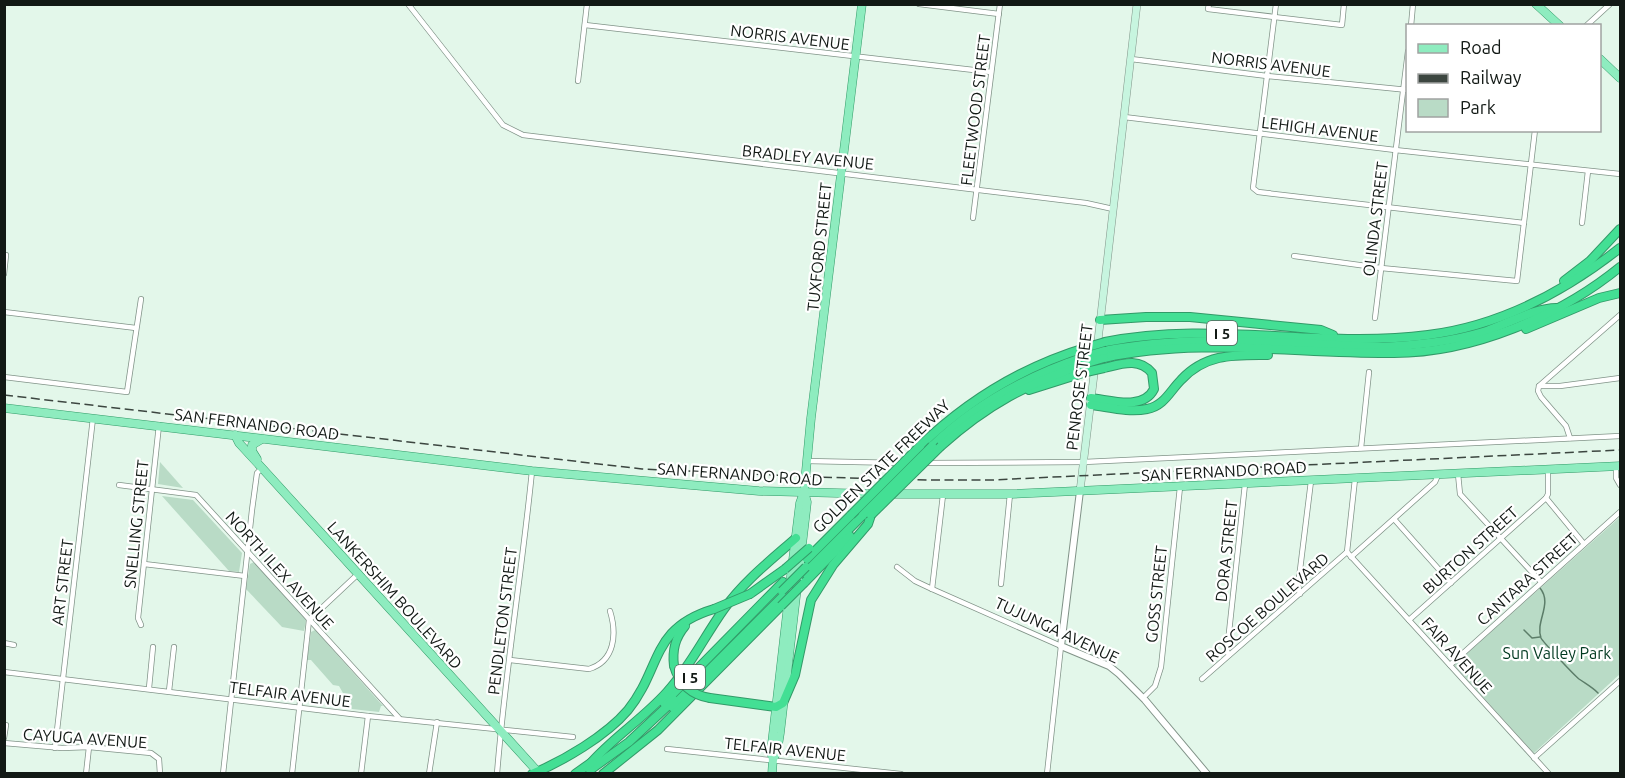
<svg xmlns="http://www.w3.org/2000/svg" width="1625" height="778" font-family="Ubuntu,sans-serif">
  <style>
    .green { fill: #b9dbc6 }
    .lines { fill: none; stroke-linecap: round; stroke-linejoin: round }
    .stream { stroke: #5c7d69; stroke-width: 1.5 }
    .minor-casing { stroke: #819388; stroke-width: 6 }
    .tertiary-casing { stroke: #819388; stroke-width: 8 }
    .secondary-casing { stroke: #819388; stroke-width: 8 }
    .primary-casing { stroke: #329a68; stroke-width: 9 }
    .motorway-casing { stroke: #329a68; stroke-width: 10 }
    .minor { stroke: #fff; stroke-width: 4.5 }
    .tertiary { stroke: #fff; stroke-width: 6 }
    .secondary { stroke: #c7f5df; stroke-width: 7 }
    .primary { stroke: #8eecbf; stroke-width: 8 }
    .motorway { stroke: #43df94; stroke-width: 8 }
    .rail { stroke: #3c4640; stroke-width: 1.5; stroke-dasharray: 9 4.5; stroke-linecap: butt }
    .motorway-bridge-casing { stroke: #329a68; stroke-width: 10; stroke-linecap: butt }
    .motorway-bridge { stroke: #43df94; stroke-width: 8 }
    .labels { text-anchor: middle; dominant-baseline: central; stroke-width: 4.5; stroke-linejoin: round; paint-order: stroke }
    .shield { fill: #fff; stroke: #595e5b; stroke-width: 1.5 }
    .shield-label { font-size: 15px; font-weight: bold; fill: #121915 }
    .street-label { font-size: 16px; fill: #121915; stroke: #fff }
    .park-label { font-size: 16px; fill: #003920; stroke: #fff }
  </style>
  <rect width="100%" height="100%" fill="#e3f7ea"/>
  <g class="green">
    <path d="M 160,462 L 183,488 L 158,484 Z"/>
    <path d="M 162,496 L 193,500 L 242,553 L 239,572 L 229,571 Z"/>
    <path d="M 1620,517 L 1620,674 L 1534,753 L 1454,665 Z"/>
    <path d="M 254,562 L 306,620 L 304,631 L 282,627 L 246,589 L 250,564 Z"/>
    <path d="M 315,630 L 383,706 L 381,706 L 379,712 L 352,709 L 339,686 L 333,685 L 311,660 L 307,660 L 311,632 Z"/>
  </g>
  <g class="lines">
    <g class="stream">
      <path d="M 1540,588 C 1553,604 1535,621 1541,638 C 1543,642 1574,675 1579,679 C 1586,684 1592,687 1598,693"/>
      <path d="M 1524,630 L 1532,638 L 1540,637"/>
    </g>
    <g class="minor-casing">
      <g id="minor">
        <path d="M 408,4 L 503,125 L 523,135 L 1086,203 L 1113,209"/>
        <path d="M 919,4 L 999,14"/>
        <path d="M 1209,4 L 1208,9 L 1342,25 L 1344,4"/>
        <path d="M 1276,4 L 1253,188 L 1258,192 L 1524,223"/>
        <path d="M 585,25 L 991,72"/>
        <path d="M 1411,26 L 1413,4"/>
        <path d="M 1586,26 L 1610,4"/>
        <path d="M 1131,59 L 1267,76 L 1408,90"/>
        <path d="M 578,81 L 587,4"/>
        <path d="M 1124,117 L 1395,150 L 1620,174"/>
        <path d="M 973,218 L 1000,4"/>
        <path d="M 1582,223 L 1588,171"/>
        <path d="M 1294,256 L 1381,268 L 1517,281 L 1535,130"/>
        <path d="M 4,274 L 6,255"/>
        <path d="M 4,312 L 136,328"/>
        <path d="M 1375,318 L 1408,51"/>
        <path d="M 4,377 L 127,392 L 141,299"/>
        <path d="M 1539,386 L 1620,315"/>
        <path d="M 1539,386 L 1538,391 L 1541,397 L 1566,426 L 1570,438"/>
        <path d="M 1540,386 L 1560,386 L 1620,378"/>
        <path d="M 1361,448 L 1369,372"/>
        <path d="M 807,461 L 901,463"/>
        <path d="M 925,463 L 1084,462 L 1620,436"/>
        <path d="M 1616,467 L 1616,478 L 1620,485"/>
        <path d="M 1548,470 L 1548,494 L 1546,498 L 1584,544"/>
        <path d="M 1458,474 L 1460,494 L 1541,582"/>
        <path d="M 119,485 L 196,495 L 399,718"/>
        <path d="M 1394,519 L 1451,583"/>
        <path d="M 1347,552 L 1549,774"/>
        <path d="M 1347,552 L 1355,479"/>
        <path d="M 1351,557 L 1435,482 L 1438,475"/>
        <path d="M 144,564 L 245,576"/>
        <path d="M 897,567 L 915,581 L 932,589 L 1061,646 L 1047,774"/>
        <path d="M 1001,584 L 1010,494"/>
        <path d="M 932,589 L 943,495"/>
        <path d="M 1300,594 L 1298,586 L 1311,481"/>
        <path d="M 1409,620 L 1546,498"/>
        <path d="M 141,625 L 138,618 L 159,425"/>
        <path d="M 4,643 L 14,645"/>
        <path d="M 1229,655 L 1227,651 L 1245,484"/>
        <path d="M 510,660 L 589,669 C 615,661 617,634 610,611"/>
        <path d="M 1450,665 L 1620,512"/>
        <path d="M 4,672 L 368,716 L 573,737"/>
        <path d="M 1202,679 L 1347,552"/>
        <path d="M 149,688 L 153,647"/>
        <path d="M 169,691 L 174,647"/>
        <path d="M 1143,698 L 1155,686 L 1161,667 L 1180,487"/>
        <path d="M 4,738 L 6,725"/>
        <path d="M 4,743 L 62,748 L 89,747 L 151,753 L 159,759 L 160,774"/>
        <path d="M 55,748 L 93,418"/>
        <path d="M 667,749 L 901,774"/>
        <path d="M 1534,758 L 1620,681"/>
        <path d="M 86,774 L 89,747"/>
        <path d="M 223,774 L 252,510 L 257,473 L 262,468"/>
        <path d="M 292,774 L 309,620 L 358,574"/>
        <path d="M 361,774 L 368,716"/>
        <path d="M 429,774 L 437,722"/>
        <path d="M 497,774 C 505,672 522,572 532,471"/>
      </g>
    </g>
    <g class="tertiary-casing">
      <path id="tertiary" d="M 1080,491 L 1061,646 L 1109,666 L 1119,674 L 1145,700 L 1207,774"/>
    </g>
    <g class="secondary-casing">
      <g id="secondary">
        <path d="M 1097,349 L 1137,4"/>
        <path d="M 1080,491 L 1095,366"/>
      </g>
    </g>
    <g class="primary-casing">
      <g id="primary">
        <path d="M 1536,4 L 1560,26"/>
        <path d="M 1600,59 L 1620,78"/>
        <path d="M 4,408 L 532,471 L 759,491 L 874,494"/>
        <path d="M 235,435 L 239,443 L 262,468 L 537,771 L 542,773"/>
        <path d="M 257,459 L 252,451 L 252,445 L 262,439"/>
        <path d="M 889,494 L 1010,494 L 1620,466"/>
        <path d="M 790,584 L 800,503 L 804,492 L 811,418 L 862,4"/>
        <path d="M 773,759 L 777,752 L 780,733 L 807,502 L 804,492"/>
        <path d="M 772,774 L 773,759 L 771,752 L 789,596"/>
      </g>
    </g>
    <g class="motorway-casing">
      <g id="motorway">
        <path d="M 1564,281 L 1590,261 L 1620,229"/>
        <path d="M 1100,320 L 1146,317 L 1190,317 L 1321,330 L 1333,335"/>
        <path d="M 1526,329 L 1599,298 L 1620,293"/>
        <path d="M 1105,342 C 1212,320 1320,349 1428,335 C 1500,326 1564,292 1620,248"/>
        <path d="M 1104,351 C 1194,333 1291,344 1382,347 C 1416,345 1450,342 1483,332 C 1505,325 1536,307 1558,308"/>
        <path d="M 1104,358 C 1199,337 1297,354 1394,353 C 1472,353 1560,316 1620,267"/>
        <path d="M 1029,390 L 1086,372"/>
        <path d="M 1091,398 C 1111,400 1143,411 1154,389 L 1152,373 C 1139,357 1121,364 1104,368"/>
        <path d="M 1091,405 C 1108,407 1129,413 1147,409 C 1164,406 1170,391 1181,380 C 1206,353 1235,355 1268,355"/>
        <path d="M 920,446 C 969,399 1024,366 1088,347"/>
        <path d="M 932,446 C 976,403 1029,375 1087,356"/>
        <path d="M 941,446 C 988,404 1027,384 1087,363"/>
        <path d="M 807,559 L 851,515"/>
        <path d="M 805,573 L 863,515"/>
        <path d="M 804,583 L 850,536"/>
        <path d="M 750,594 L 785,569"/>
        <path d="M 674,666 C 672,650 675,638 685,626"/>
        <path d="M 710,698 L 776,707 L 783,703 L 795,675 L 811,600 L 833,565 L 868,524 L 871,515"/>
        <path d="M 664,703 L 783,582"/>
        <path d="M 672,707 L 782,597"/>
        <path d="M 589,765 C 612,738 643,719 667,692 C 690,667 704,637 724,609 C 743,582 771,560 796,538"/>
        <path d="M 590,770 L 629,742 L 674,700"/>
        <path d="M 532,774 C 563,761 606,736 628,710 C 662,668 650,628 714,609"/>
        <path d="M 575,774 L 592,762"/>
        <path d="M 603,774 L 658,730 L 781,606"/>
      </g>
    </g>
    <use href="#minor" class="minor"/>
    <use href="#tertiary" class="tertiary"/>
    <use href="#secondary" class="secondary"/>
    <use href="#primary" class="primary"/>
    <use href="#motorway" class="motorway"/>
    <path class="rail" d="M 4,395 L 642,469 L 817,477 L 928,480 L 992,480 L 1620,450"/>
    <g class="motorway-bridge-casing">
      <g id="motorway-bridge">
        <path d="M 1088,347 L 1105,342"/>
        <path d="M 1087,356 L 1104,351"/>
        <path d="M 1087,363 L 1104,358"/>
        <path d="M 1086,372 L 1104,368"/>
        <path d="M 851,515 L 920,446"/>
        <path d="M 863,515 L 932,446"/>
        <path d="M 871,515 L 941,446"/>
        <path d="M 785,569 L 809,548"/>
        <path d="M 782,591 L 806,567"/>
        <path d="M 781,606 L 804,583"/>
        <path d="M 714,609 L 750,594"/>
        <path d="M 674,666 C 679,684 692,695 710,698"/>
      </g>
    </g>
    <use href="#motorway-bridge" class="motorway-bridge"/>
  </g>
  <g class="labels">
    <g class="shield">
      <rect x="1207" y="321" width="30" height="24" rx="4.5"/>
      <rect x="675" y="665" width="30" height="24" rx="4.5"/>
    </g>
    <g class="shield-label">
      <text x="1222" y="333">I 5</text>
      <text x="690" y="677">I 5</text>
    </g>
    <g class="street-label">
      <text transform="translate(790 37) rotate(7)">NORRIS AVENUE</text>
      <text transform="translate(1271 64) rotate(7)">NORRIS AVENUE</text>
      <text transform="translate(975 110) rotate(-83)">FLEETWOOD STREET</text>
      <text transform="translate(1320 129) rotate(7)">LEHIGH AVENUE</text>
      <text transform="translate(808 157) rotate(6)">BRADLEY AVENUE</text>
      <text transform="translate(1375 219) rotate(-83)">OLINDA STREET</text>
      <text transform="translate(819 247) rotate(-84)">TUXFORD STREET</text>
      <text transform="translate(1079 387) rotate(-83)">PENROSE STREET</text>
      <text transform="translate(257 424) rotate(7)">SAN FERNANDO ROAD</text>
      <text transform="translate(881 466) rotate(-44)">GOLDEN STATE FREEWAY</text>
      <text transform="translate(1224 471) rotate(-3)">SAN FERNANDO ROAD</text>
      <text transform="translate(740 474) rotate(4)">SAN FERNANDO ROAD</text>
      <text transform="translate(136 524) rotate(-84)">SNELLING STREET</text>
      <text transform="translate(1470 550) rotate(-42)">BURTON STREET</text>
      <text transform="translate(1226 551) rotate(-84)">DORA STREET</text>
      <text transform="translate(280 570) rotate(48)">NORTH ILEX AVENUE</text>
      <text transform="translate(1527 579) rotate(-42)">CANTARA STREET</text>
      <text transform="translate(62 582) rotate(-83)">ART STREET</text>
      <text transform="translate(1156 594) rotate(-84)">GOSS STREET</text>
      <text transform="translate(395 595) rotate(48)">LANKERSHIM BOULEVARD</text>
      <text transform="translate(1267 607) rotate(-41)">ROSCOE BOULEVARD</text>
      <text transform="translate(502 621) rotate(-83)">PENDLETON STREET</text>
      <text transform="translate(1057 630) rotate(25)">TUJUNGA AVENUE</text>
      <text transform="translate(1457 655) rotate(48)">FAIR AVENUE</text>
      <text transform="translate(290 694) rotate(7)">TELFAIR AVENUE</text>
      <text transform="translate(85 738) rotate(4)">CAYUGA AVENUE</text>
      <text transform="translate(785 749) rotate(6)">TELFAIR AVENUE</text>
    </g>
    <g class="park-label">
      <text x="1557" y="653">Sun Valley Park</text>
    </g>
  </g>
  <rect width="1625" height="778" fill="none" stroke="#121915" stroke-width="12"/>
  <rect x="1406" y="24" width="195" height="108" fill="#ffffff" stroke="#a0a3a1" stroke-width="1.5"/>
  <rect x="1418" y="44" width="30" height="9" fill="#8eecbf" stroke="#a0a3a1" stroke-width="1.5"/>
  <text x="1460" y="54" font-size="18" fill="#121915">Road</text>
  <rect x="1418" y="74" width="30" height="9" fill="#3c4640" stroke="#a0a3a1" stroke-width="1.5"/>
  <text x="1460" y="84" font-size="18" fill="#121915">Railway</text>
  <rect x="1418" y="99" width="30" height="18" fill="#b9dbc6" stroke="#a0a3a1" stroke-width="1.5"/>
  <text x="1460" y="114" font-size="18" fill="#121915">Park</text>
</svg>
